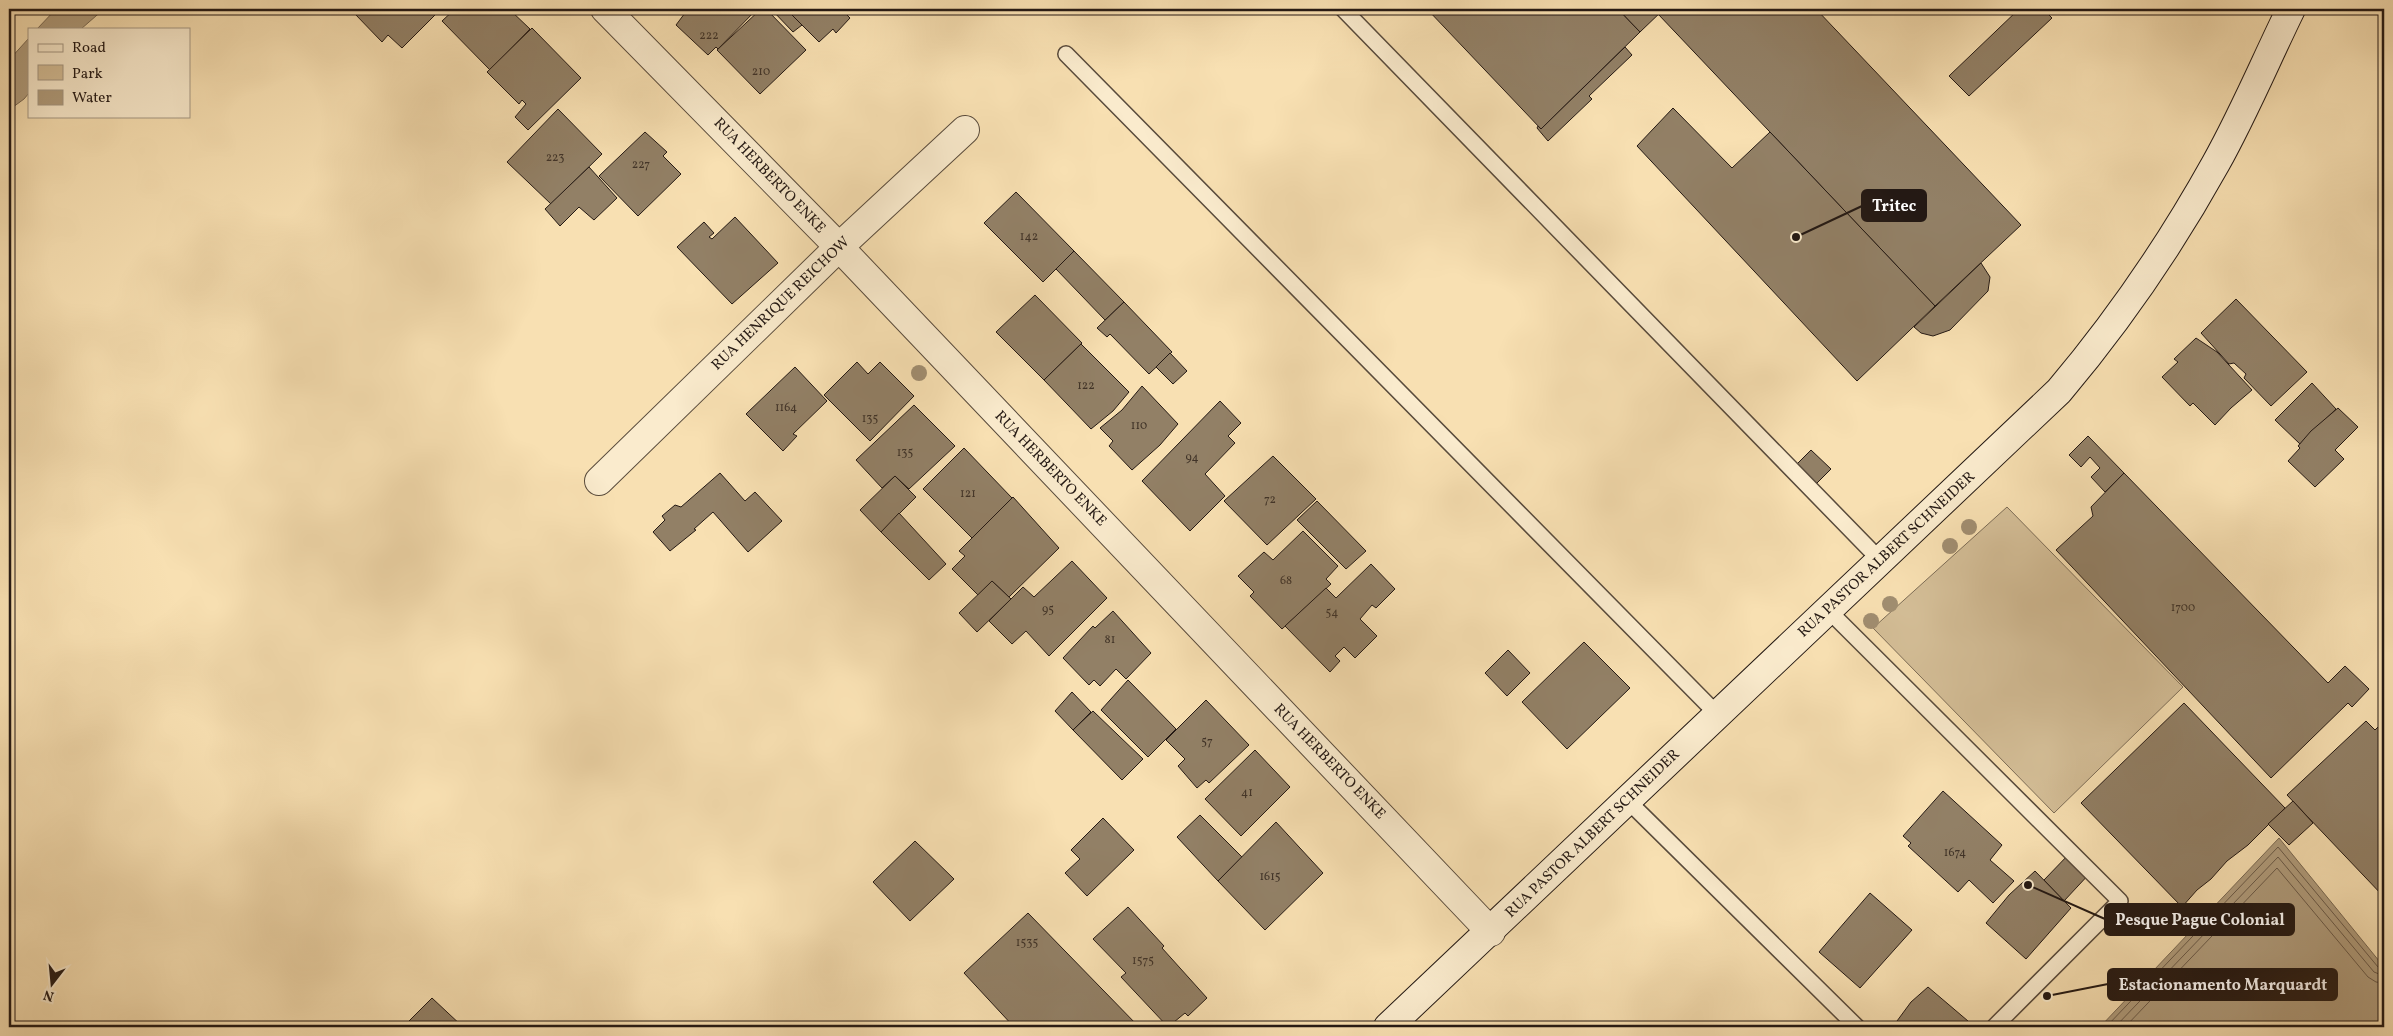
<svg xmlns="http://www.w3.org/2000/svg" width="2393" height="1036" font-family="Vollkorn,serif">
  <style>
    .green { fill: #d4be97; stroke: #7c6c56 }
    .water { fill: #b09c7c; stroke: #786852 }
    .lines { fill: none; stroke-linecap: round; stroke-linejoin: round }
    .shore { stroke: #6a5a48; stroke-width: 1 }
    .building { fill: #928066; stroke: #241914 }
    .service-casing { stroke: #594b3c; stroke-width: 18 }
    .minor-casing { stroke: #594b3c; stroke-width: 30 }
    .secondary-casing { stroke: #241914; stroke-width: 30 }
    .service { stroke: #faebcd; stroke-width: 15 }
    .minor { stroke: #faebcd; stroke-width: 28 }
    .secondary { stroke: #faebcd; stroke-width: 28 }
    .tree { fill: #a18e71 }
    .labels { text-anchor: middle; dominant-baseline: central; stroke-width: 5; stroke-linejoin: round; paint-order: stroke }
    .number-label { font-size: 12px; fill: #403328 }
    .street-label { font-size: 15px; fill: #241914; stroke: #faebcd }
    .leader { fill: none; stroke: #241914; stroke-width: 2 }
    .callout-dot { fill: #241914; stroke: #faebcd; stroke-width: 2 }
    .callout { fill: #241914; stroke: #241914; stroke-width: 2 }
    .callout-label { font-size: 16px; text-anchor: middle; font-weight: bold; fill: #fff }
  </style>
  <rect width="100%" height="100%" fill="#f8e0b2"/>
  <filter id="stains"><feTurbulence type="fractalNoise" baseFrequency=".004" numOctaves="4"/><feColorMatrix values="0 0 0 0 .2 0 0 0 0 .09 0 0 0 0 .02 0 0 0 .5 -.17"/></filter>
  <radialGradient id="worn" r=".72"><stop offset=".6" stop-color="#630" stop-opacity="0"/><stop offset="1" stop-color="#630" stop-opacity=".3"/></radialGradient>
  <path class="green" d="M 2007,507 L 2183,687 L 2054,813 L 1873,628 Z"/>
  <g class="water">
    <path d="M 56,9 L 104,9 L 81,29 L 37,29 Z"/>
    <path d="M 29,38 L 29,93 L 24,99 L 9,110 L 9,60 Z"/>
    <path d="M 2279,838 L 2384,967 L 2384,1027 L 2100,1027 Z"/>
  </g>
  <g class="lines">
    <g class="shore">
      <path d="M 2106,1027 L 2278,847 L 2378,967 L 2384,969"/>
      <path d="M 2115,1027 L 2278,857 L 2374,972 L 2384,976"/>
      <path d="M 2125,1027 L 2277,868 L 2368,977 L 2376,982 L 2384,983"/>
    </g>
  </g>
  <g class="building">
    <path d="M 359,9 L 441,9 L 402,48 L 388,35 L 382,42 L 355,14 Z"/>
    <path d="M 455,9 L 509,9 L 530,29 L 490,70 L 442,21 Z"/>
    <path d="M 688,9 L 757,9 L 718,49 L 716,47 L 708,55 L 676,25 Z"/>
    <path d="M 761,9 L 766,9 L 806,50 L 760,94 L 717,50 Z"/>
    <path d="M 771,9 L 786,9 L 802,25 L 793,32 Z"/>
    <path d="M 786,9 L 841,9 L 850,18 L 836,33 L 833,29 L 819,42 Z"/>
    <path d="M 1427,9 L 1618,9 L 1640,32 L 1541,129 Z"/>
    <path d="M 1618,9 L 1664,9 L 1640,32 Z"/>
    <path d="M 1664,9 L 1816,9 L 2021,225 L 1935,306 L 1658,14 Z"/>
    <path d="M 2019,9 L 2043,9 L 2052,18 L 1969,96 L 1949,76 Z"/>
    <path d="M 532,28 L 581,78 L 528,130 L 515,117 L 526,104 L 522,100 L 519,104 L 487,72 Z"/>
    <path d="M 1625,47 L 1632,55 L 1589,96 L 1592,99 L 1548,141 L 1537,128 L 1538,126 L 1541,129 Z"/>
    <path d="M 1673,108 L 1732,168 L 1770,132 L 1935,306 L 1857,381 L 1637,146 Z"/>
    <path d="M 558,109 L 602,154 L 551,204 L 507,162 Z"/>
    <path d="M 645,132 L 667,152 L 663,156 L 681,174 L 638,216 L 599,176 Z"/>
    <path d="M 589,167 L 617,198 L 594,220 L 579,207 L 560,226 L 545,209 Z"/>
    <path d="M 1016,192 L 1074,251 L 1043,282 L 984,223 Z"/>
    <path d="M 735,217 L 778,263 L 732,304 L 677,247 L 704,222 L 714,233 L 709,237 L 712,239 Z"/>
    <path d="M 1074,251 L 1124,302 L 1105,320 L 1056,269 Z"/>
    <path d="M 1981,263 L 1990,277 L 1988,291 L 1950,330 L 1933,336 L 1921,333 L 1914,327 Z"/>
    <path d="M 1035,295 L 1082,343 L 1044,380 L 996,332 Z"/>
    <path d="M 2236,299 L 2307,372 L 2271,406 L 2244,378 L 2246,374 L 2234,363 L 2229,364 L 2201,333 Z"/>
    <path d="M 1124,302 L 1172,352 L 1149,374 L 1110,334 L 1107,337 L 1097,328 Z"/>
    <path d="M 2196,338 L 2217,352 L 2252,390 L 2231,408 L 2215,425 L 2193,403 L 2190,406 L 2162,377 L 2178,362 L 2174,359 Z"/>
    <path d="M 1081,344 L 1129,392 L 1113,411 L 1091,429 L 1044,380 Z"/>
    <path d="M 1170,353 L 1187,371 L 1173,384 L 1156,367 Z"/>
    <path d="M 857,362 L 868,374 L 880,362 L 914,396 L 870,441 L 824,395 Z"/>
    <path d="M 795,367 L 827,401 L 793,434 L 797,436 L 783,451 L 746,414 Z"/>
    <path d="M 2312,383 L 2336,409 L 2300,444 L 2275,420 Z"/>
    <path d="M 1142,386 L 1178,424 L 1160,445 L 1132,470 L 1109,446 L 1113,441 L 1100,428 L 1122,410 Z"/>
    <path d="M 1220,401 L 1241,423 L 1228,436 L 1235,443 L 1205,474 L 1225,496 L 1190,531 L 1142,481 Z"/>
    <path d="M 914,405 L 955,446 L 909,489 L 895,476 L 882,488 L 856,460 Z"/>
    <path d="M 2338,408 L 2358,427 L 2335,450 L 2344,459 L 2315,487 L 2288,461 L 2300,448 L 2298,446 L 2311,431 Z"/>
    <path d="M 2088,436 L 2124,473 L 2105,492 L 2091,477 L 2100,468 L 2090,457 L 2081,467 L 2069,455 Z"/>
    <path d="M 964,448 L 1012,498 L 972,538 L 923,489 Z"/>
    <path d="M 1811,450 L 1831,469 L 1808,492 L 1789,472 Z"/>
    <path d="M 1273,456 L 1316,499 L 1267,545 L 1224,501 Z"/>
    <path d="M 720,473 L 745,501 L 755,492 L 782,521 L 748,552 L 713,512 L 694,529 L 696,530 L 670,551 L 653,532 L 665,520 L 662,516 L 675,505 L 681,507 Z"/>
    <path d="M 2124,473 L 2328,683 L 2345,666 L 2369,689 L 2352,707 L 2348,703 L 2271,778 L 2056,550 L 2093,516 L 2091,507 Z"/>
    <path d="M 895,476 L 916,497 L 881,532 L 860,510 Z"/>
    <path d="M 1013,497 L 1059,548 L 1009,597 L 992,581 L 978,595 L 952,569 L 965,556 L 959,551 Z"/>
    <path d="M 1317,501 L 1366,551 L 1346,569 L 1297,520 Z"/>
    <path d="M 899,513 L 946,564 L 929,580 L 881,532 Z"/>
    <path d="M 1303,531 L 1338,566 L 1326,579 L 1331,584 L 1282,629 L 1250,596 L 1254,592 L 1238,576 L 1264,552 L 1273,560 Z"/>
    <path d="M 1072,561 L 1107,598 L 1049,656 L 1026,631 L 1012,644 L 989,621 L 1023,587 L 1034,597 Z"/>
    <path d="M 1371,564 L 1395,589 L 1376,608 L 1372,605 L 1360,619 L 1377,636 L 1355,658 L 1344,647 L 1335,656 L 1340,661 L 1330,672 L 1285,626 L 1326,588 L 1336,598 Z"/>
    <path d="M 992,581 L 1011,599 L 977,632 L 959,613 Z"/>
    <path d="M 1113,611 L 1151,653 L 1126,679 L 1116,669 L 1100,686 L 1094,680 L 1089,685 L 1063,658 L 1093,626 L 1095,628 Z"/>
    <path d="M 1584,642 L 1630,688 L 1567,749 L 1522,702 Z"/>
    <path d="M 1508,650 L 1530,673 L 1507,696 L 1485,673 Z"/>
    <path d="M 1128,680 L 1176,729 L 1148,757 L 1101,710 Z"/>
    <path d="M 1072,692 L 1091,712 L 1073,730 L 1055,711 Z"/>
    <path d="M 1206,700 L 1249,745 L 1209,783 L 1206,780 L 1197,788 L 1178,766 L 1185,759 L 1166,740 Z"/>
    <path d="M 2184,703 L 2285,808 L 2248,845 L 2227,861 L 2211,879 L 2197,890 L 2182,907 L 2081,803 Z"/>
    <path d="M 1093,711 L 1143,759 L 1122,780 L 1073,730 Z"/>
    <path d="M 2366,721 L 2375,730 L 2384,721 L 2384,897 L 2287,795 Z"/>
    <path d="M 1255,750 L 1290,787 L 1241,836 L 1205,799 Z"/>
    <path d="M 1943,791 L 2002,845 L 1990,860 L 2014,881 L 1993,903 L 1969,880 L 1958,892 L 1908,846 L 1911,843 L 1903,836 Z"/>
    <path d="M 2293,801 L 2313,823 L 2289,845 L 2268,824 Z"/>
    <path d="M 1200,815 L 1242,857 L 1218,881 L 1177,837 Z"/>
    <path d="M 1103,818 L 1134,850 L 1087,896 L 1065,873 L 1080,859 L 1071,850 Z"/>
    <path d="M 1276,822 L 1323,873 L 1265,930 L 1218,881 Z"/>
    <path d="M 915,841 L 954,879 L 910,921 L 873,882 Z"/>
    <path d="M 2071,852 L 2091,872 L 2064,901 L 2044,880 Z"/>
    <path d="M 2035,871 L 2071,908 L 2026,959 L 1986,923 L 2009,895 Z"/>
    <path d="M 1870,893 L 1912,930 L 1860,988 L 1819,952 Z"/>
    <path d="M 1128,907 L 1164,946 L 1162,948 L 1207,998 L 1188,1016 L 1185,1013 L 1168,1027 L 1121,977 L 1126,973 L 1093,939 Z"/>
    <path d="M 1028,913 L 1139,1027 L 1014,1027 L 964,973 Z"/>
    <path d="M 1928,987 L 1968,1021 L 1963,1027 L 1904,1027 L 1897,1021 L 1911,1002 Z"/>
    <path d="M 432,998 L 463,1027 L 403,1027 Z"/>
  </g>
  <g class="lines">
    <g class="service-casing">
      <g id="service">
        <path d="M 1343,9 L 1881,561"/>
        <path d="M 1066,54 L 1718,715"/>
        <path d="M 1828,610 L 2120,901 L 1994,1027"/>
        <path d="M 1628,801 L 1857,1027"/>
      </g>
    </g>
    <g class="minor-casing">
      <g id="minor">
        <path d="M 605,9 L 839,247 L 1491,932"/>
        <path d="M 599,481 L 839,247 L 965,130"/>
      </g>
    </g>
    <g class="secondary-casing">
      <path id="secondary" d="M 1388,1027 L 2059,391 C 2119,320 2171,244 2216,163 C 2244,113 2266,60 2291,9"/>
    </g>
    <use href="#service" class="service"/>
    <use href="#minor" class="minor"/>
    <use href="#secondary" class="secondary"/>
  </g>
  <g class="tree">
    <circle cx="919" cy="373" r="8"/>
    <circle cx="1969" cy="527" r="8"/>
    <circle cx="1950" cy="546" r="8"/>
    <circle cx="1890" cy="604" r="8"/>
    <circle cx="1871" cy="621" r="8"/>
  </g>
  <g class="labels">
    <g class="number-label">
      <text x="709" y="36">222</text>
      <text x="761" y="72">210</text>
      <text x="555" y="158">223</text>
      <text x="641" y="165">227</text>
      <text x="1029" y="237">142</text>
      <text x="1086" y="386">122</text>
      <text x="786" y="408">1164</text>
      <text x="870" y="419">135</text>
      <text x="1139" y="426">110</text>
      <text x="905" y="453">135</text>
      <text x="1192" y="458">94</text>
      <text x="968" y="494">121</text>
      <text x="1270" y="500">72</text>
      <text x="1286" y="581">68</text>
      <text x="2183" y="608">1700</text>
      <text x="1048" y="610">95</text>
      <text x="1332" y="613">54</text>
      <text x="1110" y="640">81</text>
      <text x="1207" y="742">57</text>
      <text x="1247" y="793">41</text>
      <text x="1955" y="853">1674</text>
      <text x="1270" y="877">1615</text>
      <text x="1027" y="943">1535</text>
      <text x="1143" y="961">1575</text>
    </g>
    <g class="street-label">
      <text transform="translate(769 176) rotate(46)">RUA HERBERTO ENKE</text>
      <text transform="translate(781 304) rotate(-44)">RUA HENRIQUE REICHOW</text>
      <text transform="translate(1050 469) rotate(46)">RUA HERBERTO ENKE</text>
      <text transform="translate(1887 555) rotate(-43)">RUA PASTOR ALBERT SCHNEIDER</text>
      <text transform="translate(1329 762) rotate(46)">RUA HERBERTO ENKE</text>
      <text transform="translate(1593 834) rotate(-44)">RUA PASTOR ALBERT SCHNEIDER</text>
    </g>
  </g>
  <path class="leader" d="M1796 237L1862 206M2028 885L2105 919M2047 996L2108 984"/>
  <g class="callout-dot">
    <circle cx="1796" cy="237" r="5"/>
    <circle cx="2028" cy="885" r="5"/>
    <circle cx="2047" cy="996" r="5"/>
  </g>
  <g class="callout">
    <rect x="1862" y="190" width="64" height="31" rx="5"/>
    <rect x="2105" y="904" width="189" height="31" rx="5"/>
    <rect x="2108" y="969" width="229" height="31" rx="5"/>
  </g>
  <g class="callout-label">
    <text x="1894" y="211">Tritec</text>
    <text x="2200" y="925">Pesque Pague Colonial</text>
    <text x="2223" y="990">Estacionamento Marquardt</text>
  </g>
  <rect width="2393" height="1036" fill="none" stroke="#f8e0b2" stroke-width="30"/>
  <rect x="10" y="10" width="2373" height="1016" fill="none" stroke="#241914" stroke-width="2.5"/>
  <rect x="15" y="15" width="2363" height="1006" fill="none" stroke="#241914"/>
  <rect x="28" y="28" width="162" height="90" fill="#faebcd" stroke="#a49783"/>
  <rect x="38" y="44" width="25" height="8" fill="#faebcd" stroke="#a49783"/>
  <text x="72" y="52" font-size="15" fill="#241914">Road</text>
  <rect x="38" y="65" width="25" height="15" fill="#d4be97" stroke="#a49783"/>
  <text x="72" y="78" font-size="15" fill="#241914">Park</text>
  <rect x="38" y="90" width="25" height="15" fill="#b09c7c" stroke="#a49783"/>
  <text x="72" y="102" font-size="15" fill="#241914">Water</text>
  <g transform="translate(52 984) rotate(196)" stroke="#faebcd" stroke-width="4" paint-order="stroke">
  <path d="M0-4L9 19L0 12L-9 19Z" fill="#241914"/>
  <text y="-8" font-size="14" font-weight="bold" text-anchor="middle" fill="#241914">N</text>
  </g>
  <rect width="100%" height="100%" filter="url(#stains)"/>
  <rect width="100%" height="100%" fill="url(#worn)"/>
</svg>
